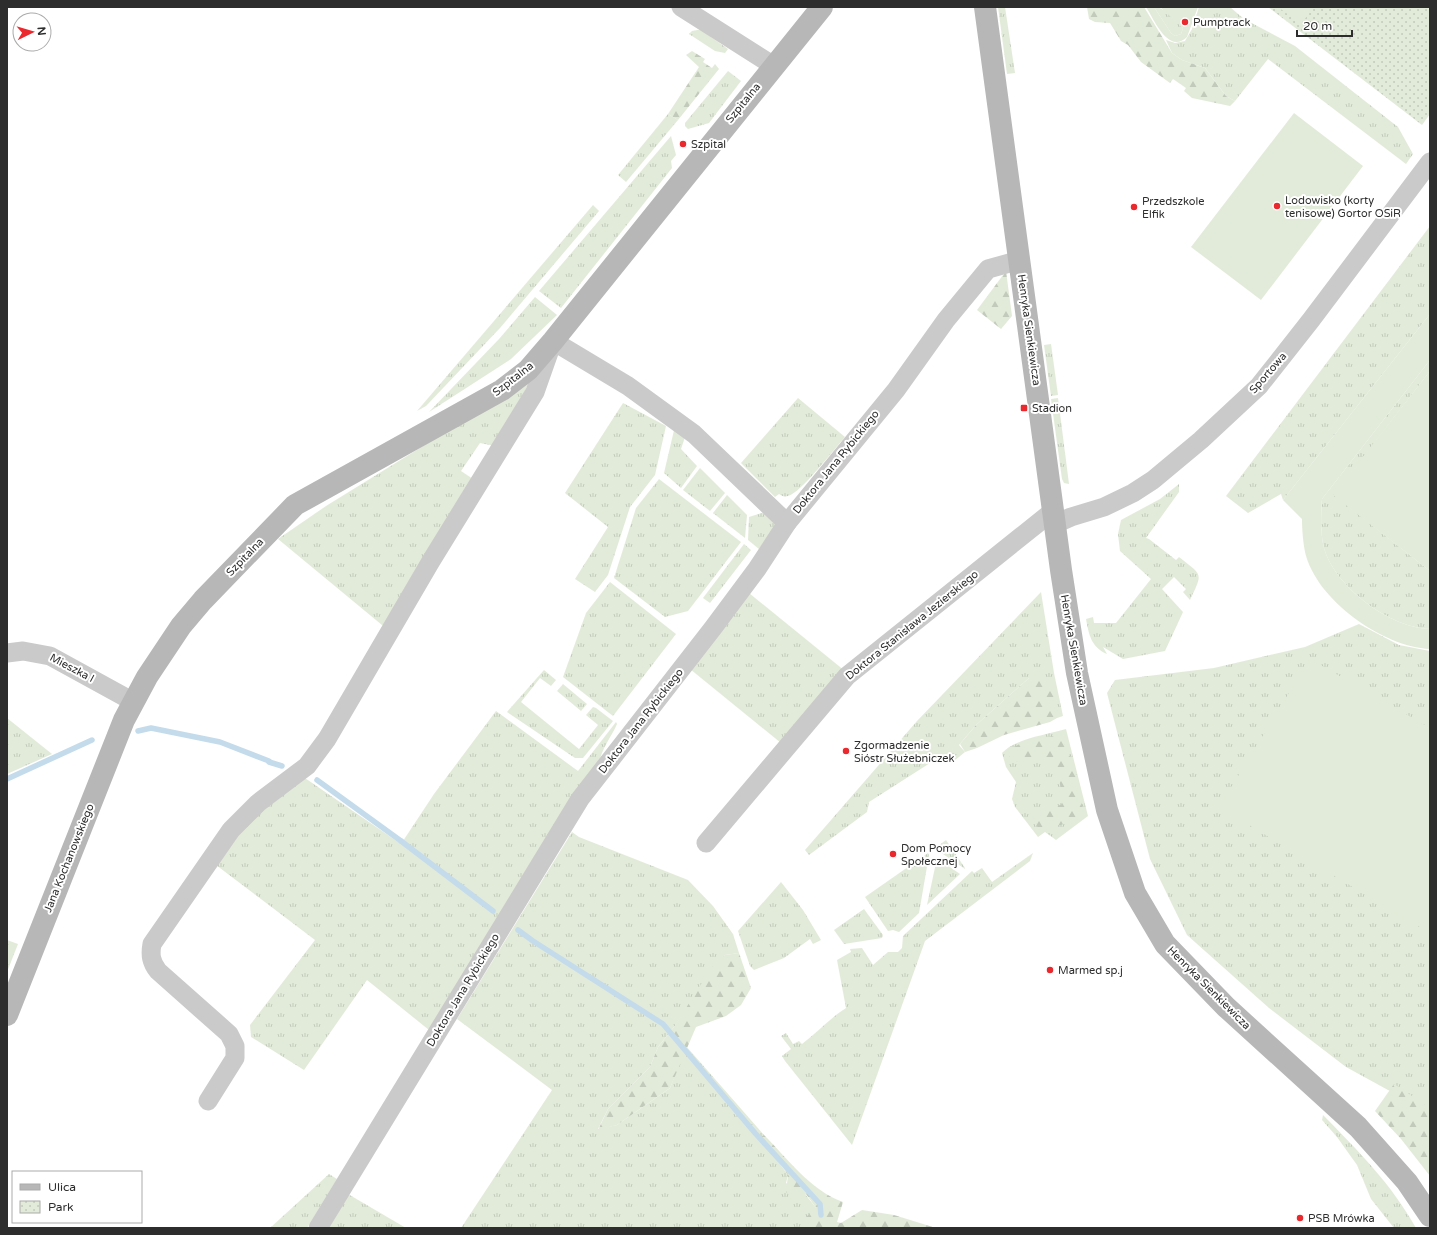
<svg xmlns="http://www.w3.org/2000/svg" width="1437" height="1235" font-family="'Varela Round',sans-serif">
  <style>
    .grass { fill: url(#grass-tufts) }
    .forest { fill: url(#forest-firs) }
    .park { fill: url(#park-dots) }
    .garden { fill: #e2ebd9 }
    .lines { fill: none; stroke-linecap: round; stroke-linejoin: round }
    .stream { stroke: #c4dbec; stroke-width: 5.5 }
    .street { stroke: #cacaca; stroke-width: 19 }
    .secondary { stroke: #b7b7b7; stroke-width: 22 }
    .poi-dot { fill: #e9292e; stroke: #fff; stroke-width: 1.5 }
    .labels { text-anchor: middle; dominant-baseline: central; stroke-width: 4; stroke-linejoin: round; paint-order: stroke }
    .poi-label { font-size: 11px; fill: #2d2d2d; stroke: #fff; text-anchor: start }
    .street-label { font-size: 11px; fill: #2d2d2d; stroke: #fff }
  </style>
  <defs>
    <pattern id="grass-tufts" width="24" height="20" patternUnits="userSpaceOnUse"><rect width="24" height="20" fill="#e2ebd9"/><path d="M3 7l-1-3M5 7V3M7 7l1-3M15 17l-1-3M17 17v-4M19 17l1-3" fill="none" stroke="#c2cabb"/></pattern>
    <pattern id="forest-firs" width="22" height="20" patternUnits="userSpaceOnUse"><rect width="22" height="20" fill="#e2ebd9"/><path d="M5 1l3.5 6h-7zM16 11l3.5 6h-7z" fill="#c2cabb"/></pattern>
    <pattern id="park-dots" width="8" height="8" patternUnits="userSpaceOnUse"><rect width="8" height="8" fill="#e2ebd9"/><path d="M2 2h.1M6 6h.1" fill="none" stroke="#c2cabb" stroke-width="1.8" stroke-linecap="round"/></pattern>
  </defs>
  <rect width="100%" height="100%" fill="#fff"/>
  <g class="grass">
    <path d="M 998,7 L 1005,7 L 1015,73 L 1007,74 Z"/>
    <path d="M 1154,7 C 1165,7 1176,20 1183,28 L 1181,34 L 1175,36 L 1171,33 Z"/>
    <path d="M 1199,7 L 1230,7 L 1244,19 L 1295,46 L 1398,127 L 1413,154 L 1406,164 L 1268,59 L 1235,101 L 1226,96 L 1205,68 L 1182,60 L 1172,53 L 1166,40 L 1175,43 L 1185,41 L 1192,29 Z"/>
    <path d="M 697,30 L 701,30 L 728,49 L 725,53 L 715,51 L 689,34 L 692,31 Z"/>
    <path d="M 728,71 L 741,81 L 709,123 L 688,129 L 685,126 L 685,123 Z"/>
    <path d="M 668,114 L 678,120 L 626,182 L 618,175 Z"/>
    <path d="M 671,136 L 676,155 L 671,161 L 672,168 L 561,308 L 539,291 Z"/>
    <path d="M 593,205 L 599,211 L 500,328 L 426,406 L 417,411 Z"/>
    <path d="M 1430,226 L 1430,314 L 1283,500 L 1281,494 L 1248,513 L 1226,496 Z"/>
    <path d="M 535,297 L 557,315 L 511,359 L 429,412 L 499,339 Z"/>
    <path d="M 1051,344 L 1058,395 L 1051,396 L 1044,345 Z"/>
    <path d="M 1430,360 L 1430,371 L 1334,495 L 1430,571 L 1430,629 C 1390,628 1335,587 1324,548 C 1320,532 1321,515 1322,499 Z"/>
    <path d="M 535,372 L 495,446 L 480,443 L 461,471 L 473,479 L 388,630 L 278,539 L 326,506 L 462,422 Z"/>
    <path d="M 798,398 L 845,437 C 835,448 801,493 788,496 C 784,497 782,496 779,494 L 775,497 L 741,463 Z"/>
    <path d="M 1058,398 L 1069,484 L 1064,483 L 1062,479 L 1051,399 Z"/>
    <path d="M 623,403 L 666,426 L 655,475 L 630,507 L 608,575 L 595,592 L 575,579 L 608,527 L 565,493 Z"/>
    <path d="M 675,426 L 686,434 L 681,449 L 697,466 L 681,488 L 664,473 Z"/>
    <path d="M 700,468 L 725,493 L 710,511 L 683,490 Z"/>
    <path d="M 659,479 L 741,542 L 688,611 L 665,617 L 614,578 L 636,508 Z"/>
    <path d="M 1179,484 L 1179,492 L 1146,538 L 1149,539 L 1176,560 L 1179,557 C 1203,576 1203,572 1190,600 L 1183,592 L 1186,589 L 1174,577 L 1162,589 L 1183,612 L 1165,651 L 1123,659 L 1103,647 L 1107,654 C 1091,647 1089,635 1086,619 L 1093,617 L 1094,623 L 1116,623 L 1151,579 L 1120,551 L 1118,534 L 1121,520 L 1160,499 Z"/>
    <path d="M 727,495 L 747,515 L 745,538 L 713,513 Z"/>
    <path d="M 765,512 L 777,525 L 759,549 L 748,540 L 749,517 Z"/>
    <path d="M 744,544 L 751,550 L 710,603 L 703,598 Z"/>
    <path d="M 610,582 L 676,634 L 613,716 L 563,677 L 586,613 Z"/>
    <path d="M 1041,592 L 1054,673 L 1063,716 L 1057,718 L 1057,701 L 1029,678 L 976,725 L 959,745 L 965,752 L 954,761 L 941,756 L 869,802 L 867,812 L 809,855 L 805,850 L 917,721 Z"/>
    <path d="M 749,593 L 845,671 L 781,743 L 690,669 Z"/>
    <path d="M 1359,624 L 1399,645 L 1430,651 L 1430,1113 L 1346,1067 L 1269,1008 L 1187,935 L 1150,859 L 1107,693 L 1115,680 L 1214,668 L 1305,647 Z"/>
    <path d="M 544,670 L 556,680 L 551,686 L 540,678 L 521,702 L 579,749 L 598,725 L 586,715 L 593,707 L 596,708 L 613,721 L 583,758 L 575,758 L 507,712 Z"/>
    <path d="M 563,684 L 587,704 L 581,711 L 557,691 Z"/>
    <path d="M 496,711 L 578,771 L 616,722 L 617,724 C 611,738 600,750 599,766 L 429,1030 L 367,980 L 304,1070 L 251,1037 L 250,1025 L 315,940 L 212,862 L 233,834 L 302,776 L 401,844 L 434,794 Z"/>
    <path d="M 7,718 L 52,754 L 7,774 Z"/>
    <path d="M 1066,729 L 1088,816 L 1056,840 L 1045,832 L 1038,837 L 1015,807 L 1012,799 L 1016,782 L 1006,767 L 1002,753 C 1016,738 1047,735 1066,729 Z"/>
    <path d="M 572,832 L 579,837 L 688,880 L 713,906 L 733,934 L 739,953 L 725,955 L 674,1027 L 658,1047 L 650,1067 L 608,1109 L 598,1129 L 617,1125 L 670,1088 L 686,1046 L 764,1135 L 761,1138 L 788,1175 L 786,1183 L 805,1194 L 817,1209 L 809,1228 L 461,1228 L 552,1090 L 457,1019 Z"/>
    <path d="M 946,840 L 965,868 L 965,869 L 937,850 L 938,846 Z"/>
    <path d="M 928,853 L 929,855 L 919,913 L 899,932 L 893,930 L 888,931 L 865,897 Z"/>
    <path d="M 1033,853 L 1030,861 L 925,941 L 852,1145 L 785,1061 L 782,1056 L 791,1049 L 781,1036 L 786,1033 L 793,1044 L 799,1041 L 802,1044 C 817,1033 830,1018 846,1008 L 837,960 L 851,952 L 850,949 L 862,948 L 873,965 L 888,952 L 898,952 L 902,948 L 903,936 L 972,871 L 974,873 L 982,868 L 992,882 Z"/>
    <path d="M 937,858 L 960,874 L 927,905 Z"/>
    <path d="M 781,882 L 803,910 L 821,940 L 813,944 L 810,939 L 784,958 L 754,970 L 750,966 L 738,931 Z"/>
    <path d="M 864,909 L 883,935 L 882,938 L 844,944 L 834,930 Z"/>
    <path d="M 7,940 L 18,944 L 7,972 Z"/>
    <path d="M 1323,1115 C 1359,1152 1390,1182 1416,1228 L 1394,1228 L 1371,1199 L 1357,1165 L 1337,1137 L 1322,1120 Z"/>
    <path d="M 329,1174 L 337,1179 L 307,1228 L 270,1228 Z"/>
    <path d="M 348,1194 L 406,1228 L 327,1228 Z"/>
  </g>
  <g class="forest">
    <path d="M 1087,7 L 1144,7 L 1172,53 L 1182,60 L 1205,68 L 1226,96 L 1235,101 L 1230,106 L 1192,98 L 1184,91 L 1186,88 L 1173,79 L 1170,83 L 1141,62 L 1128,45 L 1121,41 L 1110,23 L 1095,22 L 1089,19 Z"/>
    <path d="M 692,51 L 705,59 L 703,62 L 712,68 L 715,64 L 719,69 L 678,120 L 668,114 L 699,67 L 686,55 Z"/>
    <path d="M 1006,271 L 1012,316 L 1001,329 L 977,310 Z"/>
    <path d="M 1029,678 L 1048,681 L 1057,701 L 1057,718 L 1050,722 L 1004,735 L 977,748 L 965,752 L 960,744 L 976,725 Z"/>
    <path d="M 1060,735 C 1074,761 1081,788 1083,816 C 1070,821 1049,833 1036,826 L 1037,816 L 1062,804 C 1062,787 1058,768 1046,756 L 1013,762 L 1009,758 L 1009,750 L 1023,742 Z"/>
    <path d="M 739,953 L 751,988 L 741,1005 L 726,1016 L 696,1027 L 670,1088 L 617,1125 L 598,1130 L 608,1109 L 650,1067 L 658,1047 L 674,1027 L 712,967 L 725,955 Z"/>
    <path d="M 1394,1084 L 1430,1108 L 1430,1176 L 1401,1139 L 1375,1111 Z"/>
    <path d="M 764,1135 C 788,1159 810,1190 843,1202 L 837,1222 L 841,1223 L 862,1210 L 894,1215 L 936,1228 L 809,1228 L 805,1218 L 816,1208 L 806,1194 L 796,1201 L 786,1192 L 788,1175 L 761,1137 Z"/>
  </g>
  <path class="park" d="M 1268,7 L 1430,7 L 1430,114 L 1422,125 Z"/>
  <g class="garden">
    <path d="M 1146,7 L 1154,7 L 1171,33 L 1175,36 L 1181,34 L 1183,28 L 1160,7 L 1198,7 L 1187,37 C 1168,55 1154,19 1146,7 Z"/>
    <path d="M 1278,7 L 1314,7 L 1301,24 Z"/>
    <path d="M 1294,113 L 1363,166 L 1261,300 L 1191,247 Z"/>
    <path d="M 1430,314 L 1430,360 L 1322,499 C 1321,515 1320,532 1324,548 C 1335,587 1390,628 1430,629 L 1430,649 C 1383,647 1316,600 1305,552 C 1303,542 1302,529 1302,519 L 1283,500 Z"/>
    <path d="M 1430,371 L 1430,571 L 1333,495 Z"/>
    <path d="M 1310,659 L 1430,728 L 1430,933 L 1219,807 Z"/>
  </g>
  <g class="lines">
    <g class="stream">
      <path d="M 138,731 L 151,728 L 220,742 L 269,761"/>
      <path d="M 269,762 L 282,766"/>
      <path d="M 7,779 L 92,740"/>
      <path d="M 317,780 L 401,841"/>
      <path d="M 401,841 L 493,911"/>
      <path d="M 518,930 L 533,941 L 663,1024 L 755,1133 L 820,1204 L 821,1215"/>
    </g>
    <g class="street">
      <path d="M 681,7 L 774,66"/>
      <path d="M 1055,524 L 1071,517 L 1104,507 L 1133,493 L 1153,480 L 1201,440 L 1259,386 L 1311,320 L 1430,162"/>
      <path d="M 7,653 L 23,651 L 50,656 L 132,701"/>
      <path d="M 706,843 L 847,676 L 1053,511"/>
      <path d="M 208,1101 L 235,1058 L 235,1046 L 229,1034 L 158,971 C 151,962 150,955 152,944 L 231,830 L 258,803 L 307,766 L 327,739 L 431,561 L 535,392 L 553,341 L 628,386 L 694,434 L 787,523"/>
      <path d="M 318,1228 L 580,799 L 713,628 L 757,569 L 787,523 L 896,390 L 946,320 L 988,269 L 1020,260"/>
    </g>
    <g class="secondary">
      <path d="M 985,7 L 1061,570 L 1077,673 L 1107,810 L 1135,893 L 1165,944 L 1226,1007 L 1358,1127 L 1407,1182 L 1430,1216"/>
      <path d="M 7,1015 L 124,720 L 147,677 L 181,626 L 203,600 L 295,505 L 502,390 L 528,370 L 553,341 L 822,7"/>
    </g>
  </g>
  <g class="poi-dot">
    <circle cx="1185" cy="22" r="4"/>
    <circle cx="683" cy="144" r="4"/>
    <circle cx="1277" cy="206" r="4"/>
    <circle cx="1134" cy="207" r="4"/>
    <rect x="1020" y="404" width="8" height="8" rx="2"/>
    <circle cx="846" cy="751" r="4"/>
    <circle cx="893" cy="854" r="4"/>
    <circle cx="1050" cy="970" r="4"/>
    <circle cx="1300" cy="1218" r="4"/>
  </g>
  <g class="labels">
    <g class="poi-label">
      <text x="1193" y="22">Pumptrack</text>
      <text x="691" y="144">Szpital</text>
      <text x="1285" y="200">Lodowisko (korty<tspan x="1285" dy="13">tenisowe) Gortor OSiR</tspan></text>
      <text x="1142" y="201">Przedszkole<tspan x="1142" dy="13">Elfik</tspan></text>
      <text x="1032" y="408">Stadion</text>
      <text x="854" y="745">Zgormadzenie<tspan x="854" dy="13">Sióstr Służebniczek</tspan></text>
      <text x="901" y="848">Dom Pomocy<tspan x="901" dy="13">Społecznej</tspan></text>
      <text x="1058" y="970">Marmed sp.j</text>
      <text x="1308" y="1218">PSB Mrówka</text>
    </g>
    <g class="street-label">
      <text transform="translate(743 103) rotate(-51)">Szpitalna</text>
      <text transform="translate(1029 330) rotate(82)">Henryka Sienkiewicza</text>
      <text transform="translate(1268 373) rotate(-49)">Sportowa</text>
      <text transform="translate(513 379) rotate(-38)">Szpitalna</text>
      <text transform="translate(836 462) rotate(-51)">Doktora Jana Rybickiego</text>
      <text transform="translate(245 557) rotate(-46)">Szpitalna</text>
      <text transform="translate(912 625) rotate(-39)">Doktora Stanisława Jezierskiego</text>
      <text transform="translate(1074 650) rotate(80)">Henryka Sienkiewicza</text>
      <text transform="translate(72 668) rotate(28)">Mieszka I</text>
      <text transform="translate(641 721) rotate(-52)">Doktora Jana Rybickiego</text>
      <text transform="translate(69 858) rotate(-68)">Jana Kochanowskiego</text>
      <text transform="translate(1209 988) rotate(45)">Henryka Sienkiewicza</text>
      <text transform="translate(463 990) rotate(-59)">Doktora Jana Rybickiego</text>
    </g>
  </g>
  <rect width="1437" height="1235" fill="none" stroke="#2d2d2d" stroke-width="16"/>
  <rect x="12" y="1171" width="130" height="52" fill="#ffffff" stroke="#ababab"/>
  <rect x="20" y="1184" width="20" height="6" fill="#b7b7b7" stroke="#ababab"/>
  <text x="48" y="1191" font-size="12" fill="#2d2d2d">Ulica</text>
  <rect x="20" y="1201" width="20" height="12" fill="url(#park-dots)" stroke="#ababab"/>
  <text x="48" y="1211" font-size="12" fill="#2d2d2d">Park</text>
  <g transform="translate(32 32) rotate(85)"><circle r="19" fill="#ffffff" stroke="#ababab"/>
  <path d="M0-3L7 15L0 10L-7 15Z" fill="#e9292e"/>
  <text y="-6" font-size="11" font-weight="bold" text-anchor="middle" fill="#2d2d2d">N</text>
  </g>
  <path d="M1297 30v6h55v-6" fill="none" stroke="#2d2d2d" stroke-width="2"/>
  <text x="1303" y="30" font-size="12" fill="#2d2d2d" stroke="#ffffff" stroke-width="3" paint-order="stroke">20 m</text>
</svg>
